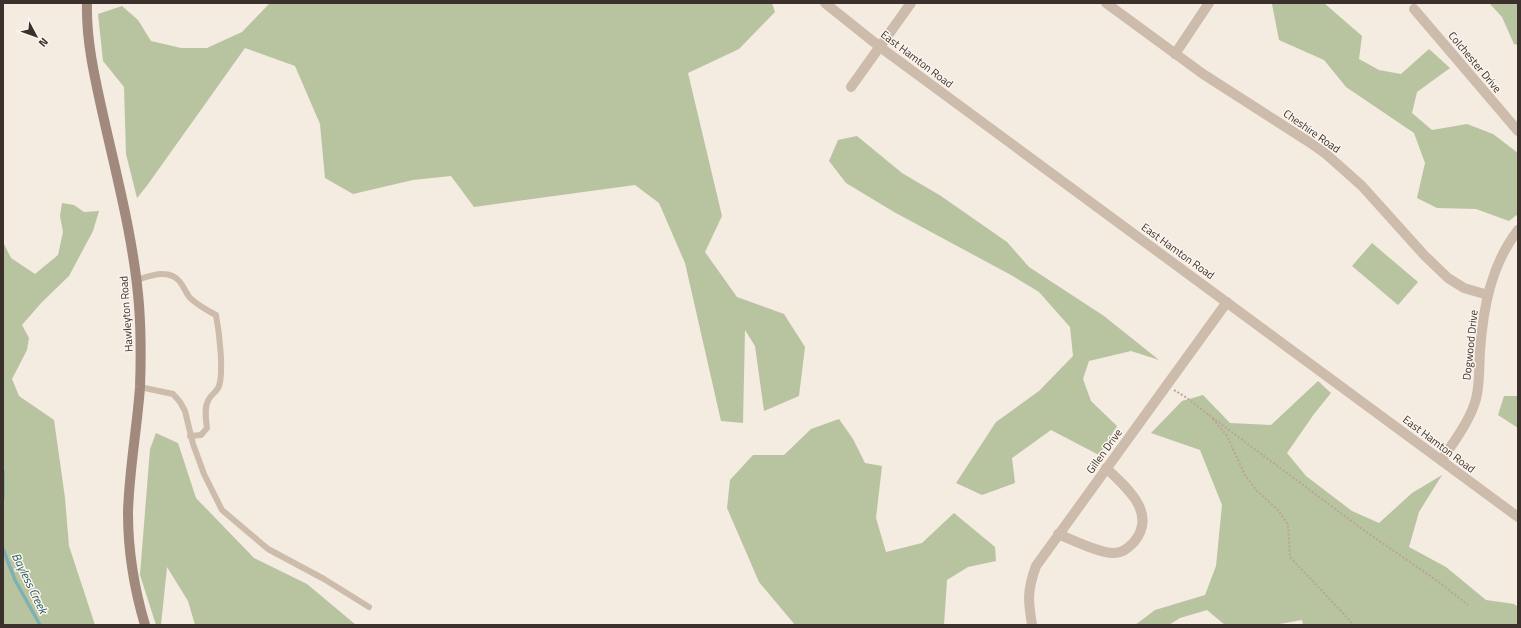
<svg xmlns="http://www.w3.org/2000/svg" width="1521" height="628" font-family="'Titillium Web',sans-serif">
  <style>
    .green { fill: #b8c4a0 }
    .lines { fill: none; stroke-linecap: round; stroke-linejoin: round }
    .stream { stroke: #7fb0b2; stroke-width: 3.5 }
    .path { stroke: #b9a596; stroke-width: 2; stroke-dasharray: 2 2; stroke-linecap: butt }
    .lane { stroke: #cdbbac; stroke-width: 6 }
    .street { stroke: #cdbbac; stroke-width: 10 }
    .secondary { stroke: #a18a7d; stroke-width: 10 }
    .labels { text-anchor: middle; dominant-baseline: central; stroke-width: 3; stroke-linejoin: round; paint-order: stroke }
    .street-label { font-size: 11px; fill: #3b302b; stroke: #fbf5ee }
    .water-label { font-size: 12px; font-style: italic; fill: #1f5a5e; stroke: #fbf5ee }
  </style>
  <rect width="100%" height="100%" fill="#f4ebe1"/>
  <g class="green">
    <path d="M 270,3 L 772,3 L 775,12 L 739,49 L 688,73 L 722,216 L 705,252 L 737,297 L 784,314 L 805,347 L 799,396 L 764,411 L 755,346 L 745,330 L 743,423 L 721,421 L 685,263 L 659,203 L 635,185 L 474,207 L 451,176 L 413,180 L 353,194 L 325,178 L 320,124 L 295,66 L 245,48 L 146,187 L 137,198 L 126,154 L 124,87 L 103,61 L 98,14 L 122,6 L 138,20 L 151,41 L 181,48 L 207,48 L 242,32 Z"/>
    <path d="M 1273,3 L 1324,3 L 1362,36 L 1359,59 L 1379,70 L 1401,74 L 1429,49 L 1450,68 L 1417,92 L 1412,113 L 1432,130 L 1467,124 L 1493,134 L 1518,153 L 1518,214 L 1509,221 L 1476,209 L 1437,208 L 1417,198 L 1425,163 L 1414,133 L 1346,87 L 1324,60 L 1279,40 L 1272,4 Z"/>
    <path d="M 1489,3 L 1518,3 L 1518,45 L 1514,44 L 1502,17 Z"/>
    <path d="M 857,136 L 902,173 L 941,196 L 1007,242 L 1029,267 L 1104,316 L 1159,360 L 1131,351 L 1089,361 L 1083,379 L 1091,401 L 1117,426 L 1099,455 L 1051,430 L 1012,458 L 1015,483 L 982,495 L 956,483 L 996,422 L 1039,391 L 1073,356 L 1070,327 L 1039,292 L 1011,275 L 894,212 L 846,183 L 829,161 L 838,140 Z"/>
    <path d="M 62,203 L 74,205 L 84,212 L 99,211 L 93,231 L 69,276 L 42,302 L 22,325 L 29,338 L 27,350 L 12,379 L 19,396 L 54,420 L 65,498 L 69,546 L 95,625 L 3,625 L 3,242 L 11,258 L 35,274 L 58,255 L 63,232 L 60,216 Z"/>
    <path d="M 1372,243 L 1418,282 L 1398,305 L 1352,266 Z"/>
    <path d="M 1318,381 L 1331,393 L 1314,414 L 1287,453 L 1306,476 L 1352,511 L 1379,523 L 1412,493 L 1442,475 L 1419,512 L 1409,547 L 1446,567 L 1486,600 L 1514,604 L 1518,607 L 1518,625 L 1303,625 L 1302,620 L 1274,625 L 1225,625 L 1207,610 L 1180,618 L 1169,625 L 1135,625 L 1155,610 L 1205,595 L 1216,566 L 1222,505 L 1200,450 L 1151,433 L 1182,401 L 1203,395 L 1230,423 L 1271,425 Z"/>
    <path d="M 1504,396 L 1518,396 L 1518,428 L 1498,415 Z"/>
    <path d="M 839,419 L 853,439 L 865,463 L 882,466 L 876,518 L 886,552 L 922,543 L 954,513 L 995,547 L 996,561 L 968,567 L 947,580 L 944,625 L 795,625 L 759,582 L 727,508 L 730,480 L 753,455 L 784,455 L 811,429 Z"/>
    <path d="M 156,433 L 178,443 L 196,498 L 254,558 L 307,584 L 356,625 L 195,625 L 188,601 L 167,567 L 161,625 L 156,625 L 140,575 L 150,449 Z"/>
  </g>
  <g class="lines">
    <g class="stream">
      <path d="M 3,471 L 3,498"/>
      <path d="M 3,549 L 15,580 L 40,625"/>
    </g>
    <g class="path">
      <path d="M 1174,390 L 1187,398 L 1210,416"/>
      <path d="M 1209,415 L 1362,529 L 1436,580 L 1468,605"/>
      <path d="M 1213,419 L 1227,436 L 1245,475 L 1257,491 L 1277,509 L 1288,524 L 1290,557 L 1354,625"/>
    </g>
    <g class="lane">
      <path d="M 136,280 C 150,276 169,268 180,282 C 184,287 186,293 190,298 C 198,305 206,310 216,315 C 219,331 224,371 219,386 C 217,392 210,395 208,401 C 204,408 206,420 207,428 L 201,435 L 190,436"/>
      <path d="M 140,387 L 173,394 L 180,402 L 185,411 L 193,444 L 204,474 L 222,510 L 268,549 L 324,579 L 369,607"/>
    </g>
    <g class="street">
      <path d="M 825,3 L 880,47 L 1518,517"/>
      <path d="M 1106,3 L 1203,74 L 1309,142 L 1326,154 L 1362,186 L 1425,256 L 1448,278 L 1464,288 L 1488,295"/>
      <path d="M 1414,9 L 1518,131"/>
      <path d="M 1175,54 L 1209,3"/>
      <path d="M 851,87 L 911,3"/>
      <path d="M 1442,460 C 1454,441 1470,421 1476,399 C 1480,384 1479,366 1480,351 C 1483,308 1491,265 1518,230"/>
      <path d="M 1058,534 C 1073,540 1099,553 1113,553 C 1123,553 1128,548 1134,542 C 1158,513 1126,487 1106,468"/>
      <path d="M 1032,625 C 1028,600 1027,591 1036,566 L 1227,302"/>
    </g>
    <path class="secondary" d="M 87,3 C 86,41 95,79 103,115 C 117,178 134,241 139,305 C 141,332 141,360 140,387 C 137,429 129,471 128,513 C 128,552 134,588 145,625"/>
  </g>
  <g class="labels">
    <g class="street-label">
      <text transform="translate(917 59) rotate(37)">East Hamton Road</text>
      <text transform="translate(1475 62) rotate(50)">Colchester Drive</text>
      <text transform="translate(1312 131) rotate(35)">Cheshire Road</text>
      <text transform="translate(1178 251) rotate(36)">East Hamton Road</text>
      <text transform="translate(126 314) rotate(-94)">Hawleyton Road</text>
      <text transform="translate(1470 345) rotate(-84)">Dogwood Drive</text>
      <text transform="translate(1439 444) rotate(37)">East Hamton Road</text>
      <text transform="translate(1104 451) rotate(-54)">Gillen Drive</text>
    </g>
    <g class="water-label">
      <text transform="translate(30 583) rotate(64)">Bayless Creek</text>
    </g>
  </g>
  <rect width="1521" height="628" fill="none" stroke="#3b302b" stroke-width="8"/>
  <g transform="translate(36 36) rotate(131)" stroke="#fbf5ee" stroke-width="3" paint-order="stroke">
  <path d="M0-3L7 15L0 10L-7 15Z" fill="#3b302b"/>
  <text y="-6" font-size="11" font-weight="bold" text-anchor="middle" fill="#3b302b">N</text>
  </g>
</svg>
